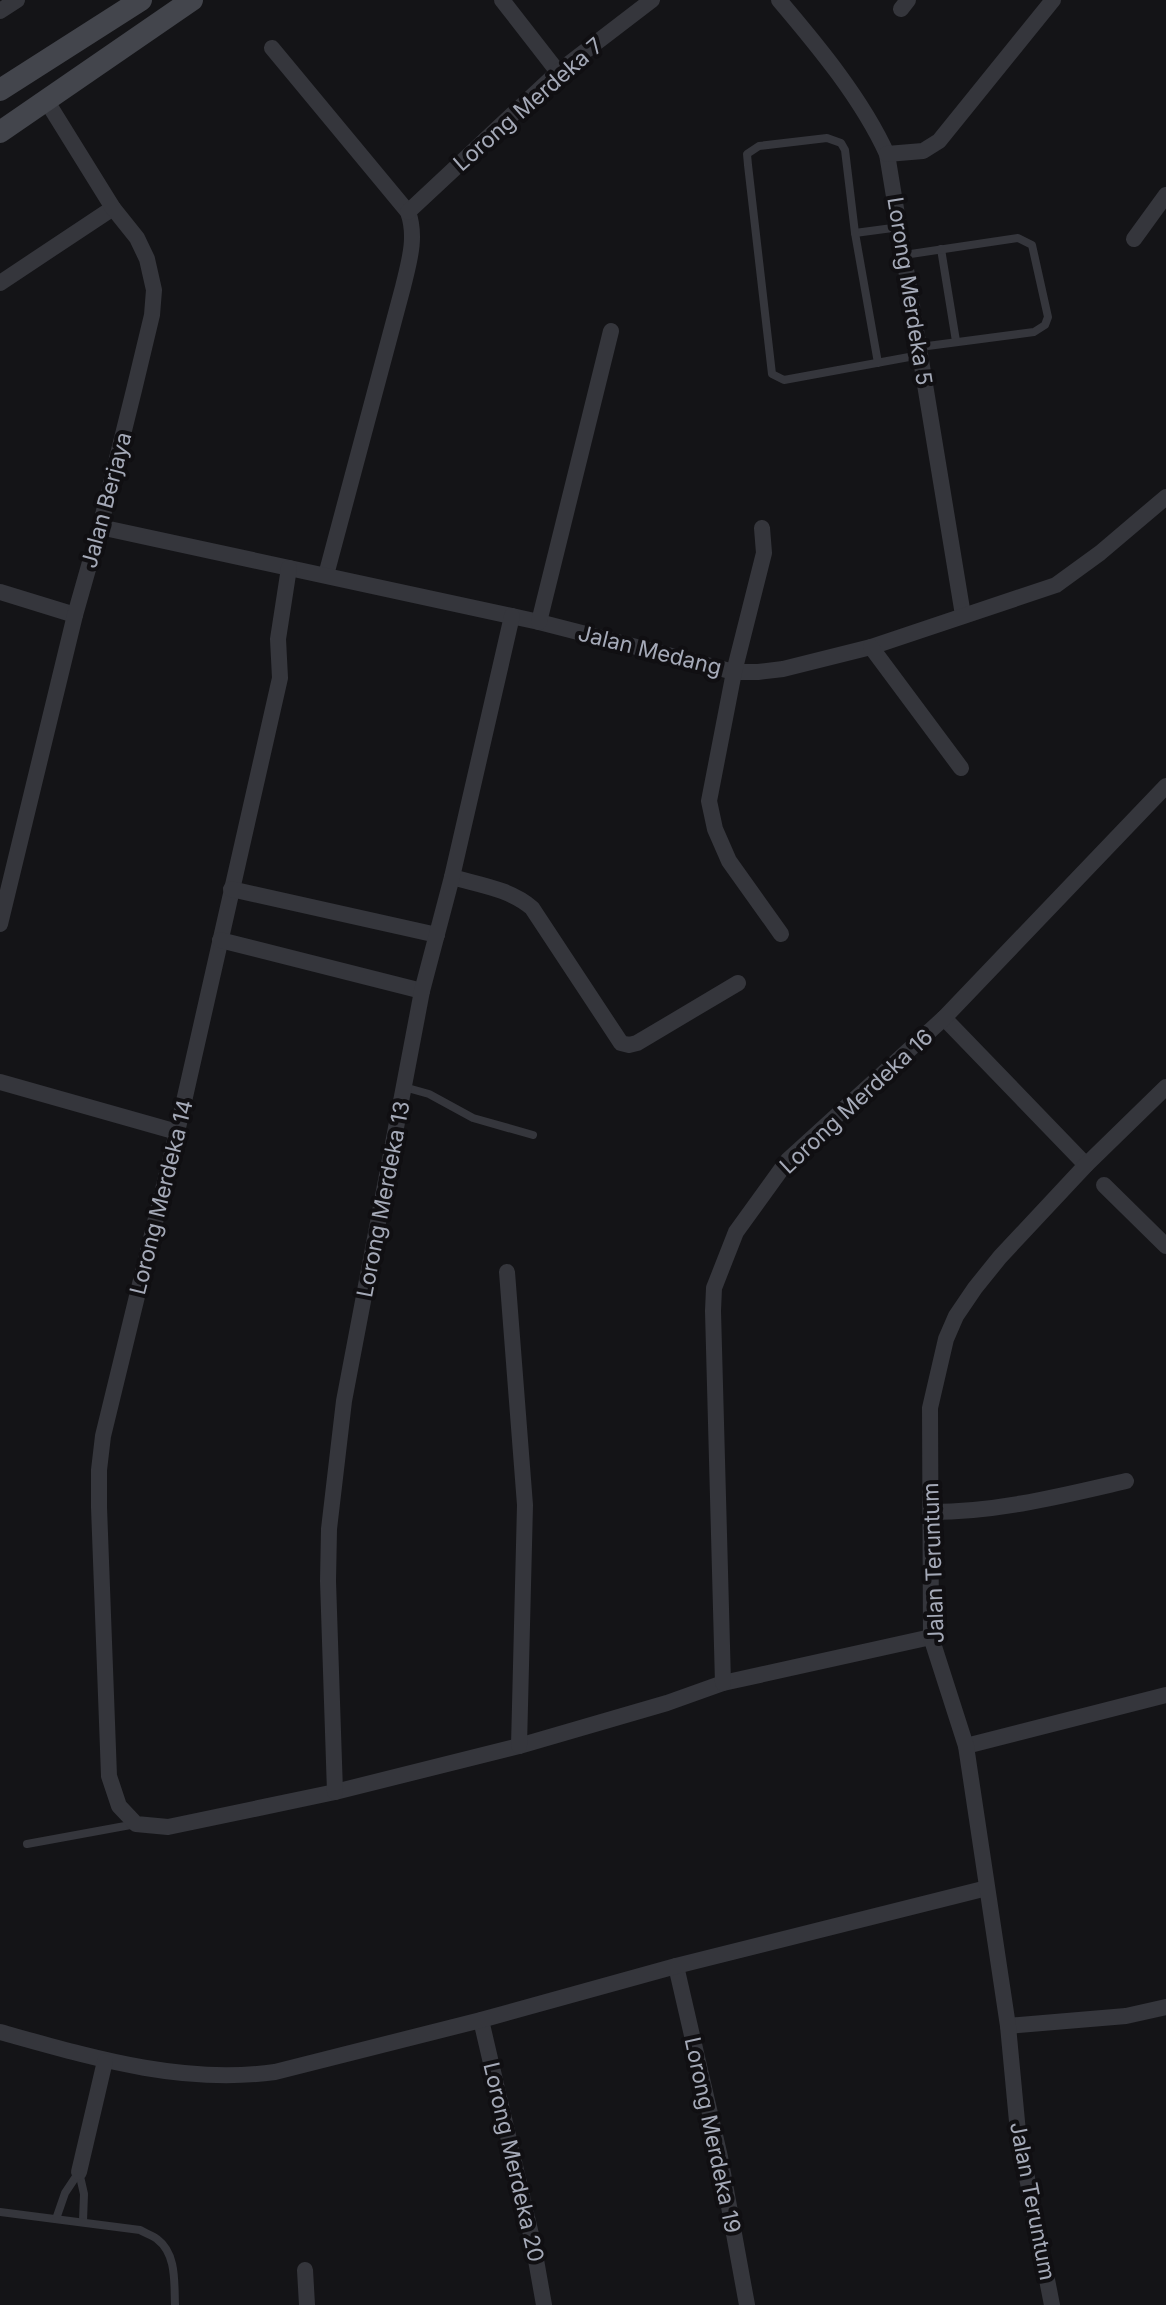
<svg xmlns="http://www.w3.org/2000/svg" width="1166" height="2305" font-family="Inter,sans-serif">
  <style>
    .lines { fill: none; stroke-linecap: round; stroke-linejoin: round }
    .service { stroke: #35363c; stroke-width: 8 }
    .minor { stroke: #35363c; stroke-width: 16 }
    .secondary { stroke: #43454c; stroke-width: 22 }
    .labels { text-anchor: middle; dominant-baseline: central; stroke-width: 8; stroke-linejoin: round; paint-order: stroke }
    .street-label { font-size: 22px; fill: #a5aab8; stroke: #100f12 }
  </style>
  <rect width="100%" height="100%" fill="#141417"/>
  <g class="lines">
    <g class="service">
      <path d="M 855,233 L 900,227"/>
      <path d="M 941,249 L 956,341"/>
      <path d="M 904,255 L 1018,238 L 1032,245 L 1048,317 L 1045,325 L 1034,332 L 920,347"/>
      <path d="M 878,363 L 855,233 L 845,150 L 841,143 L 827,138 L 759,146 L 747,154 L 748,165 L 772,374 L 784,380 L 920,355"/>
      <path d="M 404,1087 L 429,1094 L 473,1118 L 533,1135"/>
      <path d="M 27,1844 L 136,1824"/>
      <path d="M 79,2172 L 84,2194 L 83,2221"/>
      <path d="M 0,2212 L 140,2230 C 145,2233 152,2235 157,2239 C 177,2254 174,2283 175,2305"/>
      <path d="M 56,2219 L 65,2193 L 79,2172"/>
    </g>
    <g class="minor">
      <path d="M 502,0 L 558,72"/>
      <path d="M 779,0 C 818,46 862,99 887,154 L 963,615"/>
      <path d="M 901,9 L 908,0"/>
      <path d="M 0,11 L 17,0"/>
      <path d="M 272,48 L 408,212 C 417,237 409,262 403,287 L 326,575"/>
      <path d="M 887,154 L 923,151 L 939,141 L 1053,0"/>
      <path d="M 408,212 L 558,72 L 652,0"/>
      <path d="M 1134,239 L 1166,195"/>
      <path d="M 0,283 L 113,208"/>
      <path d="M 100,527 L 539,622 L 734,672 L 758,672 L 783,669 L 871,647 L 1056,585 L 1100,553 L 1166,497"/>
      <path d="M 762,528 L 764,553 L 734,672 L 709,801 L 715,829 L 729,861 L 781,934"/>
      <path d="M 289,568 L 278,639 L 280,678 L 177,1132 L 103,1436 L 99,1470 L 99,1507 L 109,1776 L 119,1806 L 136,1824 L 168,1827 L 335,1792 L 519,1746 L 667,1703 L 723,1683 L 931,1637"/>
      <path d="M 0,592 L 75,615"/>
      <path d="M 539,622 L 611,331"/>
      <path d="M 871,647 L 961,768"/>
      <path d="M 452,877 C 480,885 510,889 532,908 L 621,1043 L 629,1045 L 637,1043 L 738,983"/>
      <path d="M 231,889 L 437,935"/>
      <path d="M 0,924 L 75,615 L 100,527 L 134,390 L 152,315 L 154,290 L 147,259 L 137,238 L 113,208 L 46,100"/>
      <path d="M 220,940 L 422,991"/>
      <path d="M 944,1018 L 1086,1165"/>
      <path d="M 0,1082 L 177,1132"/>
      <path d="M 1104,1185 L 1166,1246"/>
      <path d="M 507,1272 L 525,1505 L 519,1746"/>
      <path d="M 931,1512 C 998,1512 1061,1496 1126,1481"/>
      <path d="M 723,1683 L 713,1311 L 714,1288 L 736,1232 L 788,1160 L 944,1018 L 1166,786"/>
      <path d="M 966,1746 L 1166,1695"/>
      <path d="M 335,1792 L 328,1581 L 329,1529 L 344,1401 L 422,991 L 452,877 L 512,616"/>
      <path d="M 676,1966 L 720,2157 L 747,2305"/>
      <path d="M 481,2020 L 533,2243 L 544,2305"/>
      <path d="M 1008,2026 L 1126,2016 L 1166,2007"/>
      <path d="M 0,2032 C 90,2057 181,2085 275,2072 L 481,2020 L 676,1966 L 987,1888"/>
      <path d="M 79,2172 L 105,2061"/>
      <path d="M 305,2270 L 307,2305"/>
      <path d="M 1052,2305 L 1018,2132 L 1008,2026 L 966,1746 L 931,1637 L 930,1408 L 946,1339 L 956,1316 L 975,1288 L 1000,1257 L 1086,1165 L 1166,1087"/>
    </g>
    <g class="secondary">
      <path d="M 0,90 L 141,0"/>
      <path d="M 0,132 L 192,0"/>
    </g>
  </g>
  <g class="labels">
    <g class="street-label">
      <text transform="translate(528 104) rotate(-41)">Lorong Merdeka 7</text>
      <text transform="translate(910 291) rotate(81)">Lorong Merdeka 5</text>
      <text transform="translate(106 500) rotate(-75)">Jalan Berjaya</text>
      <text transform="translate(650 650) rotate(14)">Jalan Medang</text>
      <text transform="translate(856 1101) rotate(-43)">Lorong Merdeka 16</text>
      <text transform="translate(161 1197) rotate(-76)">Lorong Merdeka 14</text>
      <text transform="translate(383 1199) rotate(-79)">Lorong Merdeka 13</text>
      <text transform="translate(933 1563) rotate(-92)">Jalan Teruntum</text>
      <text transform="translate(713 2135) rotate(78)">Lorong Merdeka 19</text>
      <text transform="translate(514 2162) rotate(77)">Lorong Merdeka 20</text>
      <text transform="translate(1033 2201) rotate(79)">Jalan Teruntum</text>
    </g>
  </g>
</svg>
